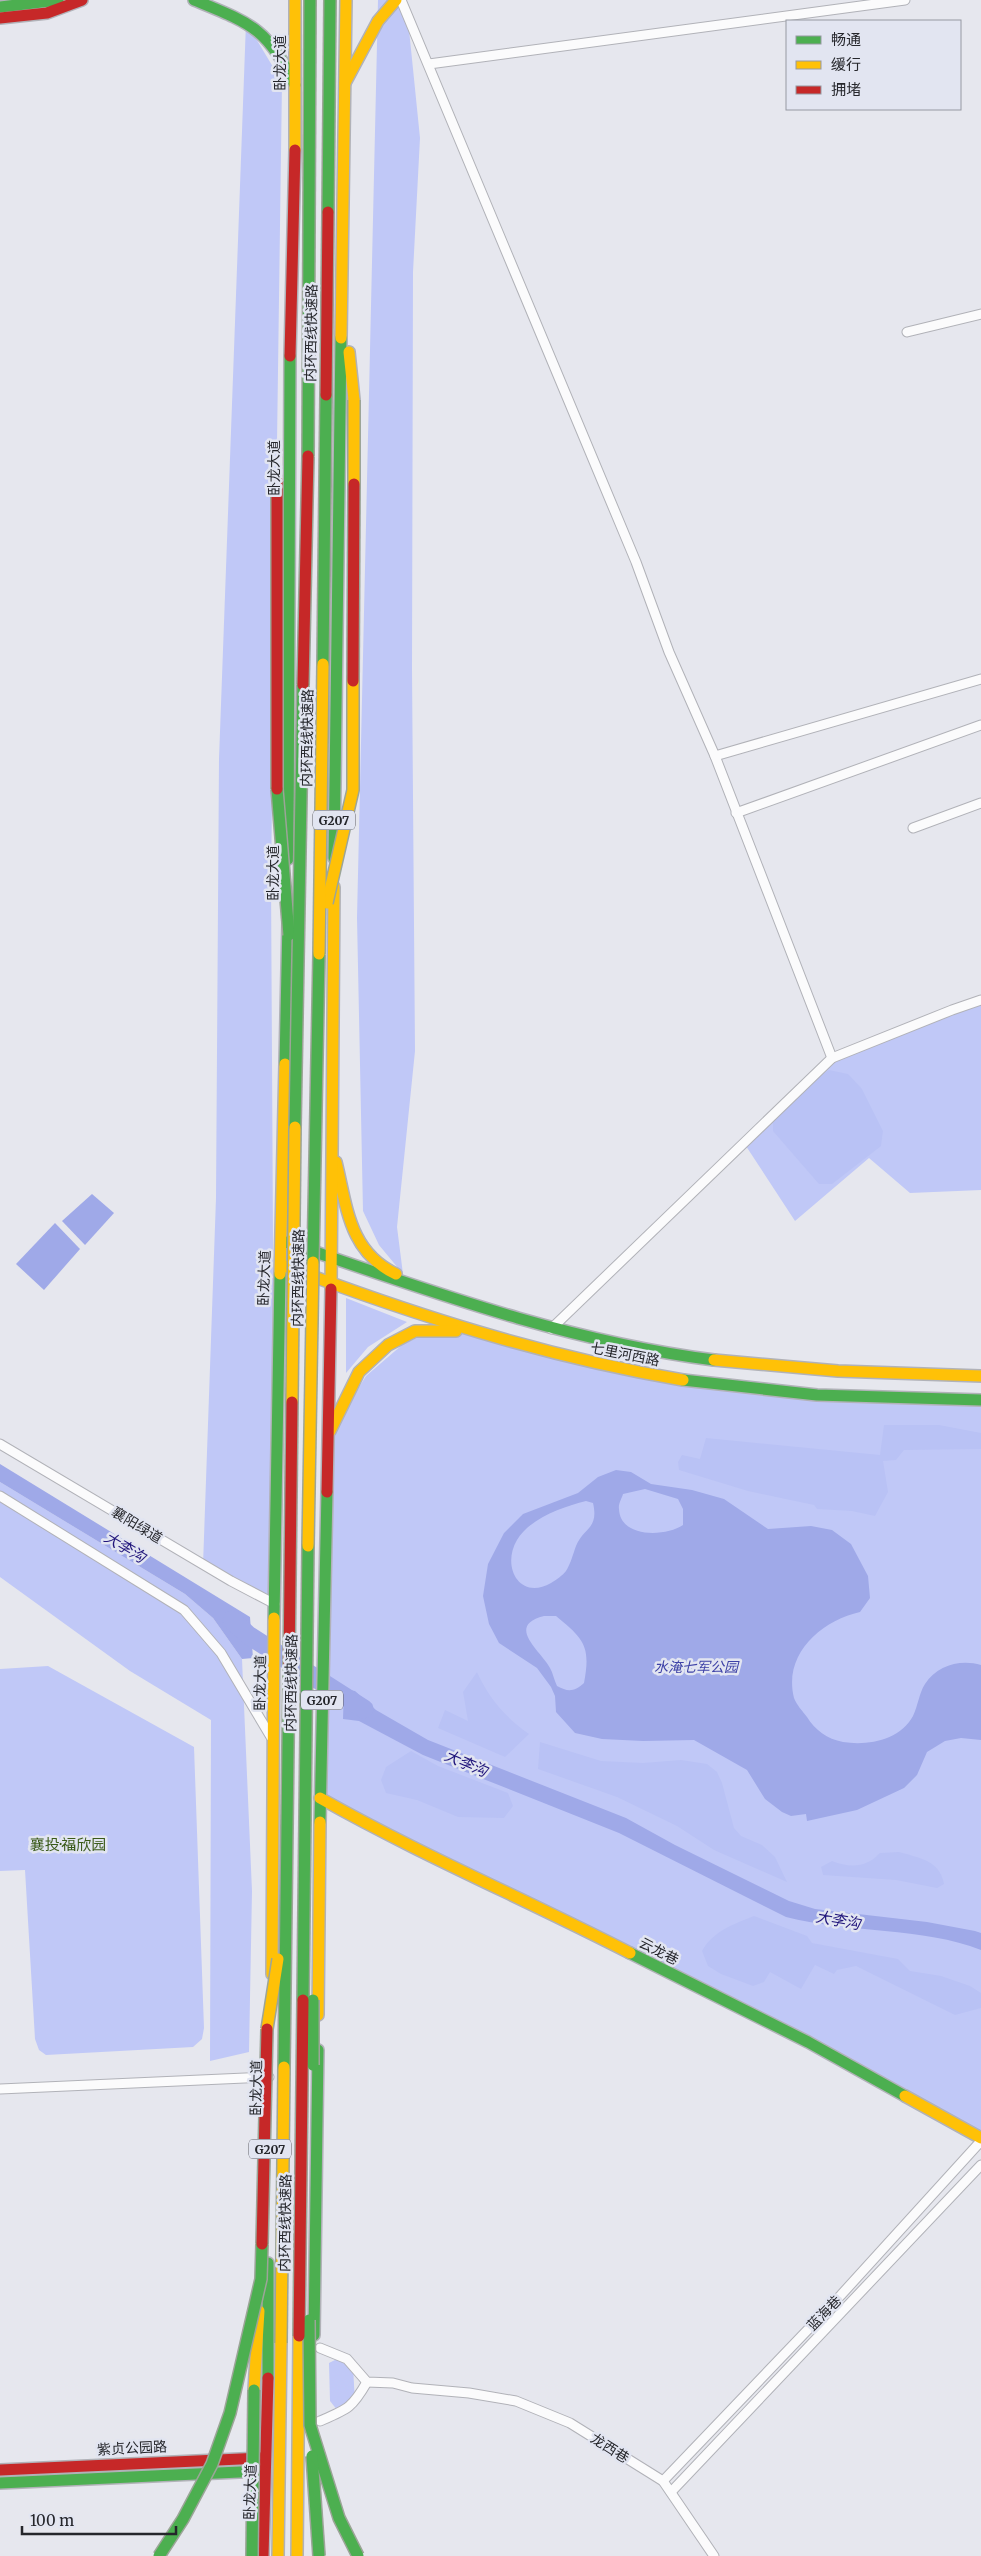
<svg xmlns="http://www.w3.org/2000/svg" width="981" height="2556" font-family="Merriweather,'Noto Sans SC',serif">
  <style>
    .green { fill: #c0c8f7 }
    .forest { fill: #b9c2f5 }
    .water { fill: #9fa9e8; fill-rule: evenodd }
    .lines { fill: none; stroke-linecap: round; stroke-linejoin: round }
    .river { stroke: #9fa9e8; stroke-width: 19 }
    .street-casing { stroke: #b1b2b8; stroke-width: 11 }
    .fast-casing { stroke: #b1b2b8; stroke-width: 14 }
    .slow-casing { stroke: #b1b2b8; stroke-width: 14 }
    .jam-casing { stroke: #b1b2b8; stroke-width: 14 }
    .street { stroke: #fbfbfc; stroke-width: 9 }
    .fast { stroke: #4caf50; stroke-width: 11 }
    .slow { stroke: #ffc107; stroke-width: 11 }
    .jam { stroke: #c62828; stroke-width: 11 }
    .fast-bridge-casing { stroke: #9ca598; stroke-width: 14; stroke-linecap: butt }
    .slow-bridge-casing { stroke: #9ca598; stroke-width: 14; stroke-linecap: butt }
    .jam-bridge-casing { stroke: #9ca598; stroke-width: 14; stroke-linecap: butt }
    .fast-bridge { stroke: #4caf50; stroke-width: 11 }
    .slow-bridge { stroke: #ffc107; stroke-width: 11 }
    .jam-bridge { stroke: #c62828; stroke-width: 11 }
    .labels { text-anchor: middle; dominant-baseline: central; stroke-width: 5; stroke-linejoin: round; paint-order: stroke }
    .shield { fill: #e2e5f1; stroke: #5e5f66; stroke-width: 1 }
    .shield-label { font-size: 12px; font-weight: bold; fill: #25262b }
    .street-label { font-size: 14px; fill: #25262b; stroke: #e2e5f1 }
    .park-label { font-size: 14px; font-style: italic; fill: #3e42a7; stroke: #e2e5f1 }
    .water-label { font-size: 15px; font-style: italic; fill: #20157b; stroke: #e2e5f1 }
    .neighbourhood-label { font-size: 15px; fill: #3a5a19; stroke: #e2e5f1 }
  </style>
  <rect width="100%" height="100%" fill="#e6e7ee"/>
  <g class="green">
    <path d="M 378,0 L 406,0 L 420,138 L 413,272 L 412,669 L 415,1051 L 397,1227 L 403,1274 L 379,1245 L 363,1211 L 357,918 Z"/>
    <path d="M 246,22 L 282,82 L 271,877 L 275,1604 L 203,1565 L 216,1198 L 219,759 Z"/>
    <path d="M 981,1000 L 981,1190 L 910,1193 L 869,1158 L 795,1221 L 744,1143 L 832,1058 Z"/>
    <path d="M 346,1298 L 407,1322 L 368,1347 L 346,1373 Z"/>
    <path d="M 470,1331 L 589,1362 L 775,1391 L 981,1400 L 981,2138 L 808,2042 L 320,1798 L 328,1436 L 366,1376 L 402,1345 L 425,1334 Z"/>
    <path d="M 0,1482 L 185,1594 L 213,1618 L 242,1659 L 252,1891 L 249,2052 L 210,2061 L 211,1720 L 130,1671 L 0,1577 Z"/>
    <path d="M 48,1666 L 194,1747 L 204,2028 L 202,2039 L 193,2047 L 46,2055 L 39,2050 L 35,2039 L 25,1870 L 0,1871 L 0,1669 Z"/>
    <path d="M 339,2358 L 353,2366 L 355,2403 L 338,2411 L 330,2401 L 329,2363 Z"/>
  </g>
  <g class="forest">
    <path d="M 829,1070 L 848,1074 L 862,1089 L 883,1131 L 881,1146 L 832,1184 L 819,1184 L 773,1131 L 773,1122 L 818,1078 Z"/>
    <path d="M 884,1425 L 939,1425 L 981,1433 L 981,1449 L 904,1450 L 896,1460 L 883,1461 L 888,1492 L 875,1516 L 852,1511 L 817,1509 L 814,1505 L 748,1491 L 679,1470 L 678,1462 L 682,1455 L 700,1459 L 706,1438 L 880,1455 Z"/>
    <path d="M 477,1672 C 488,1697 506,1718 529,1734 L 505,1757 L 438,1728 L 445,1710 L 468,1721 L 463,1692 Z"/>
    <path d="M 540,1742 L 601,1761 L 643,1763 L 681,1760 L 707,1764 L 717,1772 L 722,1783 L 734,1828 L 741,1836 L 762,1845 L 775,1857 L 787,1882 L 714,1850 L 677,1826 L 617,1797 L 538,1769 Z"/>
    <path d="M 411,1751 L 438,1766 L 508,1793 L 513,1806 L 504,1818 L 458,1817 L 417,1800 L 386,1793 L 381,1780 L 386,1767 Z"/>
    <path d="M 899,1852 C 919,1858 940,1860 944,1884 L 937,1888 L 896,1880 L 823,1875 L 821,1867 L 832,1861 C 850,1868 866,1868 880,1853 Z"/>
    <path d="M 754,1916 L 807,1936 L 812,1943 L 898,1959 L 910,1971 L 941,1976 L 970,1986 L 981,1993 L 981,2008 L 955,2015 L 856,1966 L 837,1970 L 834,1974 L 815,1965 L 801,1989 L 770,1972 L 764,1982 L 753,1986 L 721,1974 L 708,1966 L 702,1951 C 713,1931 734,1924 754,1916 Z"/>
  </g>
  <g class="water">
    <path d="M 92,1194 L 114,1213 L 85,1245 L 62,1221 Z"/>
    <path d="M 55,1223 L 80,1249 L 44,1290 L 16,1264 Z"/>
    <path d="M 0,1464 L 250,1617 L 253,1658 L 242,1659 L 213,1618 L 185,1594 L 0,1482 Z"/>
    <path d="M 616,1470 L 631,1472 L 651,1484 L 692,1490 L 724,1499 L 768,1529 L 811,1526 L 832,1530 L 851,1544 L 868,1576 L 870,1598 L 860,1612 C 821,1621 783,1654 794,1698 C 796,1704 803,1712 807,1717 C 815,1730 827,1739 843,1742 C 868,1746 900,1740 913,1716 C 918,1706 919,1693 925,1684 C 937,1665 961,1659 981,1665 L 981,1740 L 961,1738 L 945,1741 L 927,1752 L 917,1775 L 904,1788 L 857,1810 L 807,1821 L 806,1814 L 791,1816 L 782,1812 L 765,1799 L 747,1770 L 694,1740 L 643,1741 L 602,1739 L 575,1733 L 556,1712 L 555,1696 L 551,1687 L 537,1668 L 499,1643 L 489,1624 L 483,1596 L 488,1564 L 504,1533 L 523,1514 L 578,1493 L 598,1477 ZM 645,1489 L 678,1499 L 683,1509 L 683,1525 C 665,1537 620,1538 619,1509 C 618,1504 622,1498 623,1494 ZM 586,1501 L 593,1503 C 599,1529 584,1527 576,1546 C 573,1554 571,1563 566,1571 C 563,1575 556,1580 551,1583 C 520,1601 501,1567 517,1540 C 530,1518 563,1507 586,1501 ZM 544,1616 L 556,1616 C 584,1639 591,1646 584,1683 C 574,1692 568,1692 557,1686 C 554,1680 553,1673 550,1668 C 541,1651 505,1626 544,1616 Z"/>
    <path d="M 344,1689 L 355,1691 L 376,1710 L 428,1740 L 626,1818 L 675,1845 L 789,1901 L 815,1909 L 927,1922 L 975,1931 L 981,1933 L 981,1950 C 924,1927 847,1933 786,1917 L 619,1833 L 423,1755 L 359,1721 L 343,1719 Z"/>
  </g>
  <g class="lines">
    <path class="river" d="M 232,1620 L 248,1635 L 364,1709"/>
    <g class="street-casing">
      <g id="street">
        <path d="M 401,0 L 636,562 L 669,652 L 715,756 L 832,1058"/>
        <path d="M 429,64 L 905,0"/>
        <path d="M 907,332 L 981,314"/>
        <path d="M 715,756 L 981,679"/>
        <path d="M 736,813 L 981,725"/>
        <path d="M 913,828 L 981,803"/>
        <path d="M 551,1329 L 832,1058 L 952,1010 L 981,1000"/>
        <path d="M 0,1444 L 231,1581 L 275,1604"/>
        <path d="M 0,1496 L 184,1610 L 221,1653 L 271,1737"/>
        <path d="M 0,2089 L 269,2077"/>
        <path d="M 320,2348 L 347,2359 L 367,2382 L 393,2383 L 412,2388 L 469,2393 L 516,2401 L 570,2423 L 663,2481 L 714,2556"/>
        <path d="M 320,2421 C 348,2409 352,2408 367,2382"/>
        <path d="M 663,2481 L 841,2295 L 981,2141"/>
        <path d="M 671,2492 L 981,2165"/>
      </g>
    </g>
    <g class="fast-casing">
      <g id="fast">
        <path d="M 194,0 C 250,23 268,28 295,85"/>
        <path d="M 0,7 L 58,0"/>
        <path d="M 334,858 L 341,338"/>
        <path d="M 288,859 L 290,356"/>
        <path d="M 285,1064 L 288,921"/>
        <path d="M 286,1242 C 427,1290 565,1341 714,1360"/>
        <path d="M 683,1380 L 817,1395 L 981,1400"/>
        <path d="M 274,1618 L 280,1274"/>
        <path d="M 320,1822 L 327,1492"/>
        <path d="M 630,1953 L 808,2042 L 905,2096"/>
        <path d="M 314,2335 L 318,2050"/>
        <path d="M 268,2378 L 268,2263"/>
        <path d="M 0,2483 L 262,2471"/>
      </g>
    </g>
    <g class="slow-casing">
      <g id="slow">
        <path d="M 345,83 L 378,21 L 396,0"/>
        <path d="M 295,150 L 295,0"/>
        <path d="M 341,338 L 346,0"/>
        <path d="M 349,352 L 354,400"/>
        <path d="M 336,1162 C 347,1207 349,1252 396,1274"/>
        <path d="M 285,1266 C 415,1315 546,1357 683,1380"/>
        <path d="M 280,1274 L 285,1064"/>
        <path d="M 331,1289 L 334,887"/>
        <path d="M 714,1360 L 838,1371 L 981,1376"/>
        <path d="M 330,1431 L 359,1372 L 388,1345 L 415,1331 L 456,1331"/>
        <path d="M 320,1798 C 421,1855 527,1900 630,1953"/>
        <path d="M 272,1974 L 274,1618"/>
        <path d="M 318,2015 L 320,1822"/>
        <path d="M 905,2096 L 981,2138"/>
        <path d="M 254,2390 L 259,2311"/>
        <path d="M 278,2556 L 281,2343"/>
        <path d="M 297,2556 L 299,2336"/>
      </g>
    </g>
    <g class="jam-casing">
      <g id="jam">
        <path d="M 0,18 L 47,13 L 82,0"/>
        <path d="M 290,356 L 295,150"/>
        <path d="M 327,1492 L 331,1289"/>
        <path d="M 0,2470 L 261,2458"/>
        <path d="M 263,2556 L 268,2378"/>
      </g>
    </g>
    <use href="#street" class="street"/>
    <use href="#fast" class="fast"/>
    <use href="#slow" class="slow"/>
    <use href="#jam" class="jam"/>
    <g class="fast-bridge-casing">
      <g id="fast-bridge">
        <path d="M 328,212 L 330,0"/>
        <path d="M 308,456 L 310,0"/>
        <path d="M 323,664 L 326,395"/>
        <path d="M 277,789 L 289,935"/>
        <path d="M 295,1127 L 303,685"/>
        <path d="M 313,1262 L 319,954"/>
        <path d="M 303,2000 L 308,1546"/>
        <path d="M 313,2000 L 313,2065"/>
        <path d="M 284,2067 L 289,1667"/>
        <path d="M 309,2320 L 310,2425 L 339,2518 L 358,2556"/>
        <path d="M 312,2456 L 319,2556"/>
        <path d="M 159,2556 L 183,2519 L 212,2464 L 230,2413 L 261,2279 L 262,2244"/>
        <path d="M 252,2556 L 254,2390"/>
      </g>
    </g>
    <g class="slow-bridge-casing">
      <g id="slow-bridge">
        <path d="M 354,484 L 354,400"/>
        <path d="M 327,903 L 353,790 L 353,681"/>
        <path d="M 319,954 L 323,664"/>
        <path d="M 292,1402 L 295,1127"/>
        <path d="M 308,1546 L 313,1262"/>
        <path d="M 267,2029 L 278,1959"/>
        <path d="M 281,2343 L 284,2067"/>
      </g>
    </g>
    <g class="jam-bridge-casing">
      <g id="jam-bridge">
        <path d="M 326,395 L 328,212"/>
        <path d="M 277,481 L 277,789"/>
        <path d="M 353,681 L 354,484"/>
        <path d="M 303,685 L 308,456"/>
        <path d="M 289,1667 L 292,1402"/>
        <path d="M 262,2244 L 267,2029"/>
        <path d="M 299,2336 L 303,2000"/>
      </g>
    </g>
    <use href="#fast-bridge" class="fast-bridge"/>
    <use href="#slow-bridge" class="slow-bridge"/>
    <use href="#jam-bridge" class="jam-bridge"/>
  </g>
  <g class="labels">
    <g class="shield">
      <rect x="313" y="810.5" width="42" height="19" rx="4"/>
      <rect x="301" y="1690.5" width="42" height="19" rx="4"/>
      <rect x="249" y="2139.5" width="42" height="19" rx="4"/>
    </g>
    <g class="shield-label">
      <text x="334" y="820">G207</text>
      <text x="322" y="1700">G207</text>
      <text x="270" y="2149">G207</text>
    </g>
    <g class="street-label">
      <text transform="translate(280 63) rotate(-90)">卧龙大道</text>
      <text transform="translate(311 333) rotate(-89)">内环西线快速路</text>
      <text transform="translate(274 468) rotate(-90)">卧龙大道</text>
      <text transform="translate(307 738) rotate(-89)">内环西线快速路</text>
      <text transform="translate(273 873) rotate(-90)">卧龙大道</text>
      <text transform="translate(264 1278) rotate(-88)">卧龙大道</text>
      <text transform="translate(298 1278) rotate(-89)">内环西线快速路</text>
      <text transform="translate(625 1354) rotate(11)">七里河西路</text>
      <text transform="translate(137 1525) rotate(31)">襄阳绿道</text>
      <text transform="translate(260 1683) rotate(-89)">卧龙大道</text>
      <text transform="translate(291 1683) rotate(-89)">内环西线快速路</text>
      <text transform="translate(659 1951) rotate(27)">云龙巷</text>
      <text transform="translate(256 2088) rotate(-89)">卧龙大道</text>
      <text transform="translate(285 2223) rotate(-89)">内环西线快速路</text>
      <text transform="translate(824 2313) rotate(-46)">蓝海巷</text>
      <text transform="translate(132 2448) rotate(-3)">紫贞公园路</text>
      <text transform="translate(610 2448) rotate(32)">龙西巷</text>
      <text transform="translate(250 2492) rotate(-88)">卧龙大道</text>
    </g>
    <g class="park-label">
      <text x="696" y="1667">水淹七军公园</text>
    </g>
    <g class="water-label">
      <text transform="translate(125 1547) rotate(31)">大李沟</text>
      <text transform="translate(466 1763) rotate(23)">大李沟</text>
      <text transform="translate(838 1920) rotate(10)">大李沟</text>
    </g>
    <g class="neighbourhood-label">
      <text x="68" y="1844">襄投·福欣园</text>
    </g>
  </g>
  <rect x="786" y="20" width="175" height="90" fill="#e2e5f1" stroke="#9699a2"/>
  <rect x="796" y="36" width="25" height="8" fill="#4caf50" stroke="#9699a2"/>
  <text x="831" y="45" font-size="15" fill="#25262b">畅通</text>
  <rect x="796" y="61" width="25" height="8" fill="#ffc107" stroke="#9699a2"/>
  <text x="831" y="70" font-size="15" fill="#25262b">缓行</text>
  <rect x="796" y="86" width="25" height="8" fill="#c62828" stroke="#9699a2"/>
  <text x="831" y="95" font-size="15" fill="#25262b">拥堵</text>
  <path d="M22 2526v8h154v-8" fill="none" stroke="#25262b" stroke-width="2.5"/>
  <text x="30" y="2526" font-size="15" fill="#25262b" stroke="#e2e5f1" stroke-width="4" paint-order="stroke">100 m</text>
</svg>
